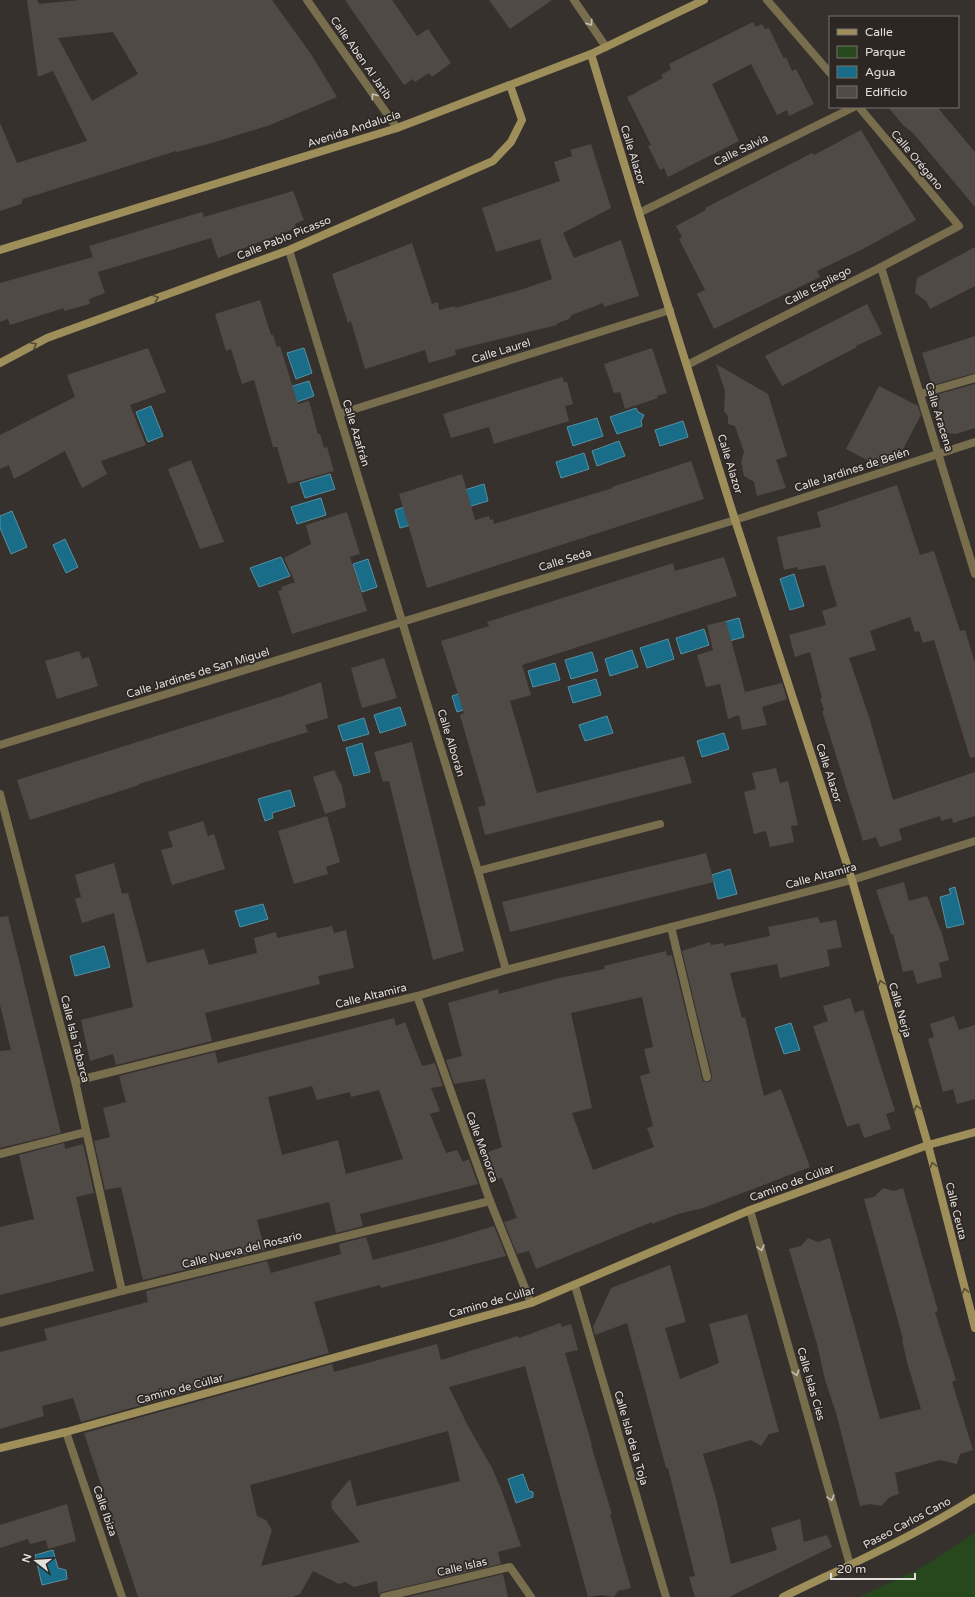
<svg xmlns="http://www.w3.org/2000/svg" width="975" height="1597" font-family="'Varela Round',sans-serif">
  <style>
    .green { fill: #27471c }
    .water { fill: #1a6d88; stroke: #568fa2 }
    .building { fill: #504a46; fill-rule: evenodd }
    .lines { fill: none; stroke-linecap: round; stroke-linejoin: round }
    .street { stroke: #786e4e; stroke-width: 8 }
    .secondary { stroke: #9e8e5a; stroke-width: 8 }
    .oneway { stroke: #c3bdb2 }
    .oneway2 { stroke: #554b37 }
    .labels { text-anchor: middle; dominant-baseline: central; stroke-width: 3.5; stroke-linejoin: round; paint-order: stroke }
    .street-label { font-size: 11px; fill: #e3dfdd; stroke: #2d2724 }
  </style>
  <rect width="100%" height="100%" fill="#37312e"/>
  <path class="green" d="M 975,1533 L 975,1597 L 859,1597 L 917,1570 Z"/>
  <g class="water">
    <path d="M 304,348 L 312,373 L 296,379 L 287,353 Z"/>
    <path d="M 309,381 L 314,396 L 288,405 L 283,389 Z"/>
    <path d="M 151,406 L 163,436 L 148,442 L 136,412 Z"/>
    <path d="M 636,408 L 638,412 L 644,415 L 641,421 L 642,426 L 617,434 L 610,417 Z"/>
    <path d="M 597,418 L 603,436 L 573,446 L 567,427 Z"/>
    <path d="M 683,421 L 688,437 L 660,446 L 655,430 Z"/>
    <path d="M 619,441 L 625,456 L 597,466 L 592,451 Z"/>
    <path d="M 584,453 L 589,469 L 561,478 L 556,462 Z"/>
    <path d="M 330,474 L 335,489 L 305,498 L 300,483 Z"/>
    <path d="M 484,484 L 488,501 L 461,509 L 455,493 Z"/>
    <path d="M 321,498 L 326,515 L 297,524 L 291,507 Z"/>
    <path d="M 423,501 L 429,520 L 400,528 L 395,510 Z"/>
    <path d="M 12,511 L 27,547 L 11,554 L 0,528 L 0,516 Z"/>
    <path d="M 65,539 L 78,567 L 66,573 L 53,545 Z"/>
    <path d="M 281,557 L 290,576 L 259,587 L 250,568 Z"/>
    <path d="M 368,559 L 377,587 L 362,592 L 353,564 Z"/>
    <path d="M 794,574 L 804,606 L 790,610 L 780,579 Z"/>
    <path d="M 739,618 L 744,637 L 718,644 L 713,625 Z"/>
    <path d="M 704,629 L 709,645 L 681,654 L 676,638 Z"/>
    <path d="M 668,639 L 674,659 L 647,668 L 640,648 Z"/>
    <path d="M 632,650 L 638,667 L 610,676 L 605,659 Z"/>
    <path d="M 592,652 L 598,671 L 571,679 L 565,660 Z"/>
    <path d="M 555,663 L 560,680 L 533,687 L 528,671 Z"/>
    <path d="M 596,679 L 601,695 L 573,703 L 568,687 Z"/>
    <path d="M 478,688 L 483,704 L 457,712 L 452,696 Z"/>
    <path d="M 400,707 L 406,725 L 380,733 L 374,715 Z"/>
    <path d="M 607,716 L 613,733 L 585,741 L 579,725 Z"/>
    <path d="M 364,718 L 369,734 L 343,741 L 338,726 Z"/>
    <path d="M 724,733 L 729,749 L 702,757 L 697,741 Z"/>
    <path d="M 362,743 L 370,772 L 354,776 L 346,748 Z"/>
    <path d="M 290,790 L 295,806 L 272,813 L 273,818 L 265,821 L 258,799 Z"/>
    <path d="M 730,869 L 737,894 L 718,899 L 712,875 Z"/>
    <path d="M 955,887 L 964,924 L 947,928 L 940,897 L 951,894 L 949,889 Z"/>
    <path d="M 263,904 L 268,919 L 240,927 L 235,911 Z"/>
    <path d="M 104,946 L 110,967 L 75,976 L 70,956 Z"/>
    <path d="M 791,1023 L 800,1050 L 784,1054 L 775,1028 Z"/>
    <path d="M 523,1474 L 529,1491 L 533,1492 L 533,1497 L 516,1503 L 508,1479 Z"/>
    <path d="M 53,1550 L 58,1568 L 66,1570 L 67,1579 L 42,1585 L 35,1555 Z"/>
  </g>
  <g class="building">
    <path d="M 27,0 L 37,0 L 39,4 L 80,0 L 272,0 L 311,54 L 337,97 L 270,125 L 212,143 L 177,152 L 176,151 L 23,199 L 21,204 L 0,211 L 0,123 L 17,163 L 87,141 L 53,71 L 38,77 ZM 113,32 L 138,74 L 92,101 L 58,38 Z"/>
    <path d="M 345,0 L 392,0 L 417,36 L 428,29 L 451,63 L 432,77 L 429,73 L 415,82 L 413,79 L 404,85 Z"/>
    <path d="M 489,0 L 552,0 L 510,29 Z"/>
    <path d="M 753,22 L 756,27 L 762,24 L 765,29 L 769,28 L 784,59 L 786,57 L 792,71 L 796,69 L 814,104 L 789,116 L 787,110 L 777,115 L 751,64 L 712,84 L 739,141 L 668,177 L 664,168 L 660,170 L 648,146 L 651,145 L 627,97 L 636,93 L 636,92 L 663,78 L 661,75 L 671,69 L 669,64 Z"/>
    <path d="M 888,107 L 937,107 L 975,152 L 975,207 L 913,133 L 903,125 Z"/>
    <path d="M 861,130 L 916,220 L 863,249 L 817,271 L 820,277 L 714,329 L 697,294 L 705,290 L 679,239 L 682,237 L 676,226 L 706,210 L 705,208 L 752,184 L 812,153 L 814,155 Z"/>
    <path d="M 591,144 L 611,208 L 563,233 L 574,258 L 621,240 L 639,296 L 604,307 L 603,303 L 572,315 L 569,319 L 556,324 L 557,325 L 455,350 L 456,355 L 429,363 L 425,350 L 365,369 L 351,321 L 348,323 L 332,274 L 412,243 L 432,304 L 438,302 L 439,310 L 455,306 L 455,308 L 520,290 L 552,279 L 540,239 L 496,252 L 482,208 L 560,181 L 554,162 L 572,156 L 570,150 Z"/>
    <path d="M 293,191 L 304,220 L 295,224 L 296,228 L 218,258 L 211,238 L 98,272 L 105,293 L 89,299 L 90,304 L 64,311 L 64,308 L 10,325 L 8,319 L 0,322 L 0,283 L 93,257 L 89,246 L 202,212 L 204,217 Z"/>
    <path d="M 975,247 L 975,286 L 930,309 L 926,301 L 915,293 L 917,278 Z"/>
    <path d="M 260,300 L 271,335 L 273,335 L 277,347 L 280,346 L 298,404 L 309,401 L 318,434 L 320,434 L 324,448 L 327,447 L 334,471 L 288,484 L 277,447 L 273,447 L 254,380 L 242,384 L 231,349 L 226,351 L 215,314 Z"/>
    <path d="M 867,304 L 882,334 L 856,346 L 857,347 L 782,386 L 765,356 Z"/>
    <path d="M 975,336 L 975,373 L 932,385 L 922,353 Z"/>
    <path d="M 148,348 L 166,392 L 130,405 L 146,445 L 101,461 L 107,474 L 82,488 L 65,451 L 14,479 L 9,465 L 0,469 L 0,435 L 75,397 L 67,375 Z"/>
    <path d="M 652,348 L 667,393 L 657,396 L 658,398 L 625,409 L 620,392 L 614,393 L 604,364 Z"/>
    <path d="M 716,364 L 768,394 L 787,456 L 776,460 L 786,488 L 757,496 L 754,482 L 744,476 L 741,462 L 744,452 L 735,426 L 728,424 L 728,416 L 724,411 L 725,391 Z"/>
    <path d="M 562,377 L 564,382 L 567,382 L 573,404 L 565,406 L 569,421 L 494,444 L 489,427 L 451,438 L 443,414 Z"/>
    <path d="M 975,384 L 975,428 L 956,434 L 946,433 L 935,395 Z"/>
    <path d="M 879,386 L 918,406 L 921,415 L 902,451 L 887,455 L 890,464 L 880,467 L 846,449 Z"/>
    <path d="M 191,460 L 224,542 L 200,549 L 168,469 Z"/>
    <path d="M 691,461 L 704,499 L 427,588 L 399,494 L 462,474 L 475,520 L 489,516 L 490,520 L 493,519 L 494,524 L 613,488 L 612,487 Z"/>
    <path d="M 897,485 L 920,555 L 934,551 L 960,631 L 965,630 L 975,663 L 975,757 L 970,758 L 934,640 L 923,643 L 919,631 L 915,632 L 910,617 L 870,631 L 876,650 L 849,658 L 869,717 L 893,800 L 975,772 L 975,816 L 953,823 L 952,818 L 941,821 L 940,816 L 899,829 L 902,840 L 880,847 L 876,837 L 863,841 L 822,711 L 824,710 L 820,698 L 822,698 L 810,652 L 795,657 L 789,635 L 826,625 L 822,611 L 837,606 L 825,565 L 798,570 L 797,567 L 784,570 L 777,537 L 821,527 L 817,512 Z"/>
    <path d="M 347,512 L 360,554 L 350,557 L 367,611 L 292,634 L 278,591 L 282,590 L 281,587 L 295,582 L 284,558 L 311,544 L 306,525 Z"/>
    <path d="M 724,557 L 737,596 L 522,665 L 531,695 L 510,701 L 537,793 L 684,756 L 692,783 L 485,835 L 478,807 L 486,805 L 460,715 L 464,713 L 441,641 L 489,626 L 487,622 L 673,563 L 675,571 Z"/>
    <path d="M 726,621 L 745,692 L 782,683 L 787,699 L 762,707 L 767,725 L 742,730 L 739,715 L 728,719 L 720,684 L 706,687 L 697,655 L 713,650 L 707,625 Z"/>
    <path d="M 79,651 L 82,659 L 89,657 L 98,686 L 57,699 L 45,661 Z"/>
    <path d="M 384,658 L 397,698 L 362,708 L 351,668 Z"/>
    <path d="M 321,682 L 328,718 L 305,725 L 308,732 L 139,784 L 139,785 L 30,820 L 17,780 L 283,696 Z"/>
    <path d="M 412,742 L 464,951 L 433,960 L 389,781 L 383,782 L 374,752 Z"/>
    <path d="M 776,768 L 780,783 L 788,781 L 798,825 L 791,826 L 794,842 L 770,847 L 766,831 L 754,834 L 744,792 L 756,789 L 752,773 Z"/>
    <path d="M 334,770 L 342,786 L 346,807 L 325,814 L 313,777 Z"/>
    <path d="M 327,816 L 340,862 L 326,867 L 328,874 L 294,884 L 278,831 Z"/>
    <path d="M 203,821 L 208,836 L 214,834 L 225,869 L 172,885 L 161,850 L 173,847 L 168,832 Z"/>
    <path d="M 706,853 L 714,882 L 510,932 L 502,902 Z"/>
    <path d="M 114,863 L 122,894 L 128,893 L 147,963 L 204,949 L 209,965 L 257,953 L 254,938 L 276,932 L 277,938 L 332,926 L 334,933 L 346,930 L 354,968 L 318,976 L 320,984 L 205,1013 L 212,1041 L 116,1065 L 113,1054 L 90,1061 L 81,1020 L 133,1007 L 114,913 L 82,923 L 75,899 L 81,897 L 75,875 Z"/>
    <path d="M 904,882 L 909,901 L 927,896 L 942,934 L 949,960 L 939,963 L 942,977 L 917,984 L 913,970 L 903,972 L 893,934 L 891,934 L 876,890 Z"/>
    <path d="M 8,916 L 61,1133 L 0,1148 L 0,1051 L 11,1050 L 0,1005 L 0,917 Z"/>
    <path d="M 818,917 L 820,923 L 836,920 L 842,947 L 827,950 L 830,966 L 780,978 L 777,964 L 730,973 L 742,1018 L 745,1017 L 764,1096 L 781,1089 L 810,1167 L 703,1208 L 678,1214 L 652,1224 L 652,1222 L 536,1269 L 529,1251 L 517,1254 L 504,1222 L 517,1218 L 502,1178 L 489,1181 L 480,1155 L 502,1147 L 485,1079 L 454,1084 L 446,1060 L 462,1056 L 448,1003 L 498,989 L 499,994 L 559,978 L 605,969 L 604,966 L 666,951 L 667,956 L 672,955 L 702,1078 L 703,1081 L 708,1082 L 711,1081 L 712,1076 L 682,951 L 710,942 L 711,945 L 723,943 L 724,946 L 770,936 L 768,927 ZM 642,997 L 653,1047 L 644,1049 L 650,1073 L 640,1076 L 653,1126 L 647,1128 L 654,1147 L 593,1170 L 572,1113 L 592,1108 L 571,1013 Z"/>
    <path d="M 850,998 L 855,1013 L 863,1010 L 895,1111 L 886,1114 L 891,1129 L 864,1138 L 859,1123 L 847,1127 L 813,1026 L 828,1021 L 823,1006 Z"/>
    <path d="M 954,1016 L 959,1030 L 975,1025 L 975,1099 L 957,1104 L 953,1089 L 943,1092 L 928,1039 L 934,1037 L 930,1024 Z"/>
    <path d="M 394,1018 L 396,1026 L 405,1022 L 422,1066 L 435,1063 L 443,1086 L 431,1088 L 440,1111 L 430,1114 L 446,1153 L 457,1150 L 463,1162 L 469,1159 L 478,1184 L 360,1214 L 363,1226 L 336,1233 L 329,1202 L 257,1220 L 265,1250 L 143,1280 L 121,1187 L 105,1190 L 94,1141 L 110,1137 L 103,1108 L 126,1102 L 119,1076 L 215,1052 L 218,1063 ZM 312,1086 L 317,1100 L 350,1092 L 351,1097 L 379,1090 L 403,1159 L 346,1174 L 338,1140 L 282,1155 L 268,1097 Z"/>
    <path d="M 64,1143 L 65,1149 L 83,1144 L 94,1193 L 76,1197 L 94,1271 L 0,1295 L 0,1227 L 34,1219 L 19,1155 Z"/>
    <path d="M 883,1188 L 894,1191 L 903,1188 L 938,1311 L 935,1312 L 956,1380 L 952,1382 L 973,1450 L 960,1454 L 957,1464 L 940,1460 L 895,1473 L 899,1494 L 890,1497 L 881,1506 L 870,1504 L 860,1506 L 836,1413 L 825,1380 L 817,1344 L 789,1249 L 801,1246 L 808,1238 L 818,1242 L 830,1238 L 880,1419 L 921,1409 L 907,1362 L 902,1340 L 903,1339 L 864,1199 L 874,1197 Z"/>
    <path d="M 494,1226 L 506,1256 L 381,1288 L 380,1285 L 314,1302 L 329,1353 L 81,1422 L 73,1398 L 42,1406 L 44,1416 L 0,1429 L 0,1352 L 47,1340 L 44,1329 L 148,1302 L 146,1291 L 267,1261 L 271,1273 L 341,1254 L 339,1244 L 366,1237 L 373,1260 L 445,1241 Z"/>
    <path d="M 670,1265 L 686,1322 L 665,1328 L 680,1379 L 719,1363 L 709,1324 L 747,1314 L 779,1432 L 769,1434 L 761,1446 L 751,1440 L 703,1454 L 716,1498 L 731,1564 L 777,1550 L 771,1528 L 800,1519 L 804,1542 L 827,1535 L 832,1547 L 729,1597 L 695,1597 L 689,1577 L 695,1576 L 668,1468 L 666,1468 L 627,1323 L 595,1335 L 593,1327 L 611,1288 Z"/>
    <path d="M 560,1323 L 562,1327 L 571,1324 L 578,1350 L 565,1353 L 592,1445 L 591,1445 L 612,1514 L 610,1514 L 631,1588 L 618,1591 L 614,1597 L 601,1595 L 588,1597 L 525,1366 L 449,1387 L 468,1426 L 492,1468 L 502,1491 L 521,1546 L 498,1552 L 501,1564 L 383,1592 L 380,1593 L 379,1597 L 377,1581 L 354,1587 L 345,1582 L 339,1584 L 313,1571 L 300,1594 L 292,1597 L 138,1597 L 84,1433 L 332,1364 L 334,1372 L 437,1344 L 441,1360 L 518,1336 L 519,1338 ZM 448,1431 L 460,1481 L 357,1506 L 350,1479 L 331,1502 L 332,1509 L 360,1542 L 261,1566 L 272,1530 L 266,1520 L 257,1516 L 250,1485 Z"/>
    <path d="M 67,1504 L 76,1541 L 48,1549 L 46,1540 L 30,1544 L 28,1539 L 0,1548 L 0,1525 Z"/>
    <path d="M 503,1574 L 508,1597 L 408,1597 Z"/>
  </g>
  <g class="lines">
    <g class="street">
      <path d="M 307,0 L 397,128"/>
      <path d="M 574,0 L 606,47"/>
      <path d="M 767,0 L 830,73"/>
      <path d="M 639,213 L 854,107"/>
      <path d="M 289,250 L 478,871 L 506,970"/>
      <path d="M 881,267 L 975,574"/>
      <path d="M 687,365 L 881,267 L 959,226 L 859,107"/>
      <path d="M 920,394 L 975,378"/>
      <path d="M 339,414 L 670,310"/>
      <path d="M 0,745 L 735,520 L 975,442"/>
      <path d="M 0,794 L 75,1081 L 122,1291"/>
      <path d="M 478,871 L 660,824"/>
      <path d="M 671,927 L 707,1077"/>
      <path d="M 417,996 L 490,1201 L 531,1303"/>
      <path d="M 75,1081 L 417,996 L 506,970 L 852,880 L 975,841"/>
      <path d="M 0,1154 L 86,1132"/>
      <path d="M 750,1210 L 850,1565"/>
      <path d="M 575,1286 L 666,1597"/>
      <path d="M 0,1323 L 122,1291 L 490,1201"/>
      <path d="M 66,1432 L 122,1597"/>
      <path d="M 384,1597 L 510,1567 L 531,1597"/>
    </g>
    <g class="secondary">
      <path d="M 591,54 L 639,213 L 735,520 L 852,880 L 928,1145 L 975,1328"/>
      <path d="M 0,250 L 397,128 L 591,54 L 704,0"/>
      <path d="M 0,363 L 47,338 L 289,250 L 493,161 L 511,142 L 522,120 L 510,85"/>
      <path d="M 0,1448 L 66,1432 L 531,1303 L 750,1210 L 928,1145 L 975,1132"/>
      <path d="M 783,1597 C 847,1566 915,1536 975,1498"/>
    </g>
  </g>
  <defs><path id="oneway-chevron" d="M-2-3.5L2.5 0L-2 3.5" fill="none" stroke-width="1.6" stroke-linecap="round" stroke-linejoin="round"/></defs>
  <g class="oneway">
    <use href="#oneway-chevron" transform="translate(590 23) rotate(55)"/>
    <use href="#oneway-chevron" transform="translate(374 96) rotate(-125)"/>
    <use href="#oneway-chevron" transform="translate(761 1248) rotate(74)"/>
    <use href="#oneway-chevron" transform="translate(796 1373) rotate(74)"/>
    <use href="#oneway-chevron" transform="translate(831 1498) rotate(74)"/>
  </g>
  <g class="oneway2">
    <use href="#oneway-chevron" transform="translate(156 298) rotate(-20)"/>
    <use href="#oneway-chevron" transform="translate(34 345) rotate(-28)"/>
    <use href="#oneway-chevron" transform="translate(881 983) rotate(-106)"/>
    <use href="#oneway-chevron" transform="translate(917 1108) rotate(-106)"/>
    <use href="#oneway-chevron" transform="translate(933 1165) rotate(-104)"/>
    <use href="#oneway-chevron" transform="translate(965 1291) rotate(-104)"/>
  </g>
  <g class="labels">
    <g class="street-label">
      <text transform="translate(361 58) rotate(55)">Calle Aben Al Jatib</text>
      <text transform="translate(354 129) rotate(-18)">Avenida Andalucía</text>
      <text transform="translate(741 150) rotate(-26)">Calle Salvia</text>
      <text transform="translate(633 155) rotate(73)">Calle Alazor</text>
      <text transform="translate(917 160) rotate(50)">Calle Orégano</text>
      <text transform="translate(284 238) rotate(-22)">Calle Pablo Picasso</text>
      <text transform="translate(818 286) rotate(-27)">Calle Espliego</text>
      <text transform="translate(501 351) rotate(-17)">Calle Laurel</text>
      <text transform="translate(939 417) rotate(73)">Calle Aracena</text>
      <text transform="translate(356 433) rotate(73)">Calle Azafrán</text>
      <text transform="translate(730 464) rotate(73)">Calle Alazor</text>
      <text transform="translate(852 470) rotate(-18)">Calle Jardines de Belén</text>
      <text transform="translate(565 560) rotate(-17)">Calle Seda</text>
      <text transform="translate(198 673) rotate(-17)">Calle Jardines de San Miguel</text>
      <text transform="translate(451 743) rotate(73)">Calle Alborán</text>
      <text transform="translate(829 773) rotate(72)">Calle Alazor</text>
      <text transform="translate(821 876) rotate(-15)">Calle Altamira</text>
      <text transform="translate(371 996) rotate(-14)">Calle Altamira</text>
      <text transform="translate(900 1010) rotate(74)">Calle Nerja</text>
      <text transform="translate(75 1039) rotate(76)">Calle Isla Tabarca</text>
      <text transform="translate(482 1147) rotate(70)">Calle Menorca</text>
      <text transform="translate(792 1183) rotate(-20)">Camino de Cúllar</text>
      <text transform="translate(956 1211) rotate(76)">Calle Ceuta</text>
      <text transform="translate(242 1250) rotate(-14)">Calle Nueva del Rosario</text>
      <text transform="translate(492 1302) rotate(-16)">Camino de Cúllar</text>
      <text transform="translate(811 1384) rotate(74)">Calle Islas Cíes</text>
      <text transform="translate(180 1389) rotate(-15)">Camino de Cúllar</text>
      <text transform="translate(631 1438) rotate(74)">Calle Isla de la Toja</text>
      <text transform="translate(105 1511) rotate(71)">Calle Ibiza</text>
      <text transform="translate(907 1523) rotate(-28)">Paseo Carlos Cano</text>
      <text transform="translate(462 1567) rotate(-13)">Calle Islas</text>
    </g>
  </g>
  <rect x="829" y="16" width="130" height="92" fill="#2d2724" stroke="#76716e"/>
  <rect x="837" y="29" width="20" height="6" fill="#9e8e5a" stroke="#76716e"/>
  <text x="865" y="36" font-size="12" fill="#e3dfdd">Calle</text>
  <rect x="837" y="46" width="20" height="12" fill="#27471c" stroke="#76716e"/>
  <text x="865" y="56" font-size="12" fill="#e3dfdd">Parque</text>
  <rect x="837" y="66" width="20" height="12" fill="#1a6d88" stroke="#76716e"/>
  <text x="865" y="76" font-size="12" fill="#e3dfdd">Agua</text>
  <rect x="837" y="86" width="20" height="12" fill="#504a46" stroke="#76716e"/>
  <text x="865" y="96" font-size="12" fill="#e3dfdd">Edificio</text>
  <g transform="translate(36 1561) rotate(287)" stroke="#2d2724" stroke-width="3" paint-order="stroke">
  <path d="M0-3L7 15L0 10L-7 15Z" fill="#e3dfdd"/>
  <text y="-6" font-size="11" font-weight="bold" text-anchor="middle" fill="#e3dfdd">N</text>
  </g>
  <path d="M831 1573v6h84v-6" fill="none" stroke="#e3dfdd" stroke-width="2"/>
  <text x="837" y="1573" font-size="12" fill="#e3dfdd" stroke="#2d2724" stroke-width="3" paint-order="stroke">20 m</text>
</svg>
